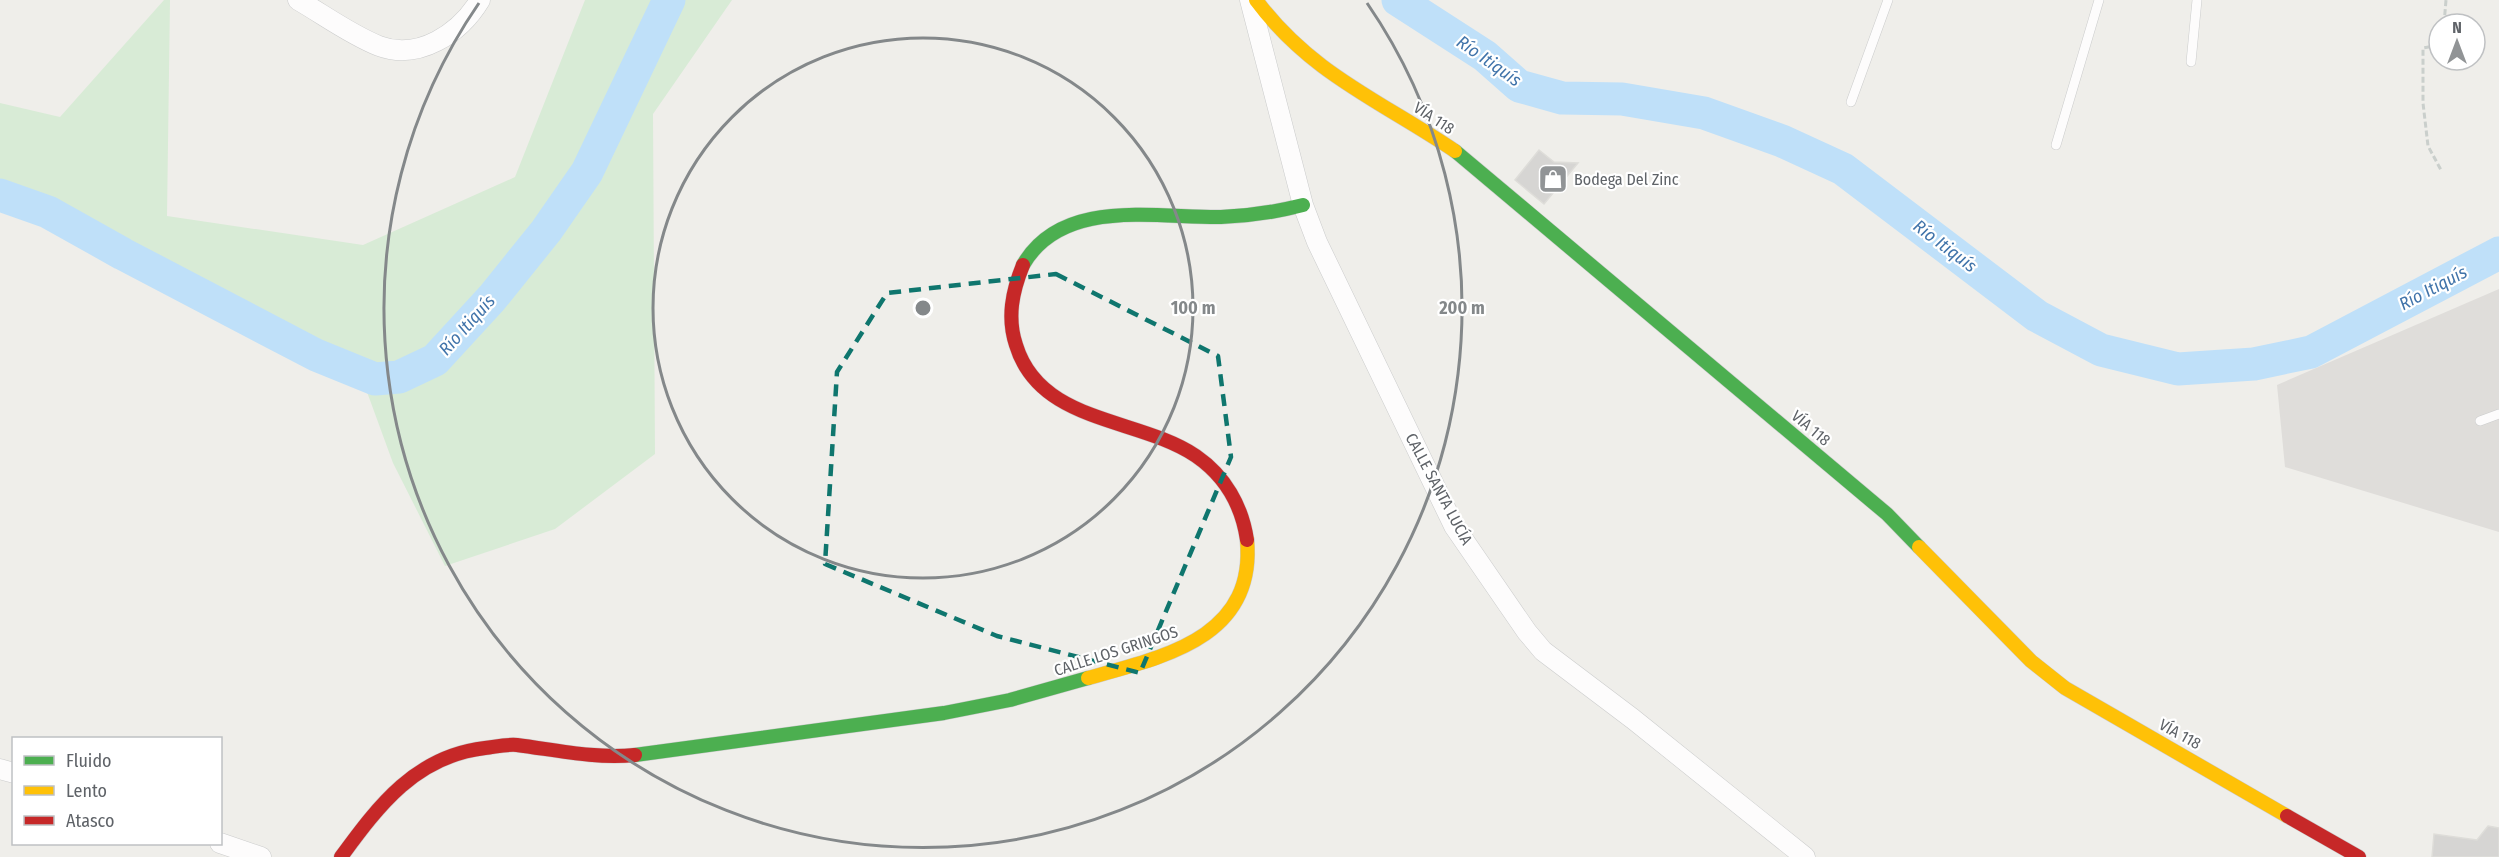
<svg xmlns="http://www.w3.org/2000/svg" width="2499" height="857" font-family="'Fira Sans Condensed',sans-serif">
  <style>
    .industrial { fill: #dfddda }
    .green { fill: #d8ebd6 }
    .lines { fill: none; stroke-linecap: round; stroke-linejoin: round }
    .river { stroke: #bfe0f9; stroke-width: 33 }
    .building { fill: #d6d5d3; stroke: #deddd9; stroke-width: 1.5 }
    .lane-casing { stroke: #cbcccc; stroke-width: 10 }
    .street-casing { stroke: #cbcccc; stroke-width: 21 }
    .fast-casing { stroke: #cacacb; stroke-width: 15 }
    .slow-casing { stroke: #cacacb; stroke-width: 15 }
    .jam-casing { stroke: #cacacb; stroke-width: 15 }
    .path { stroke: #cacfcc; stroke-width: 3; stroke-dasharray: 6 3; stroke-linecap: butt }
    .lane { stroke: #fdfcfc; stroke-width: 9 }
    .street { stroke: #fdfcfc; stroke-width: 20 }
    .fast { stroke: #4caf50; stroke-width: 14 }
    .slow { stroke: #ffc107; stroke-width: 14 }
    .jam { stroke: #c62828; stroke-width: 14 }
    .marked { fill: none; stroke: #0f766e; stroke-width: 4.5; stroke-dasharray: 12 8; stroke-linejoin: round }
    .ring { fill: none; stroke: #84888a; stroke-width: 3 }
    .labels { text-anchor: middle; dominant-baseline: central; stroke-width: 4.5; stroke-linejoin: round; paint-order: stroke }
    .street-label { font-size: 16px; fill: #5f6368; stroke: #fff }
    .poi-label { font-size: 16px; fill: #5f6368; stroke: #fff; text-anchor: start }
    .water-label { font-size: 18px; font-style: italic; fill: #4174aa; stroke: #fff }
    .centre { fill: #84888a; stroke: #fff; stroke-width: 3 }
    .ring-label { font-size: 18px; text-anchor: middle; font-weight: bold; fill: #84888a; stroke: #fff; stroke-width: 4.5; stroke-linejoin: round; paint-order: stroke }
  </style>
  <rect width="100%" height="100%" fill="#efeeea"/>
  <path class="industrial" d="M 2499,289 L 2499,532 L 2285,467 L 2277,385 Z"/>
  <path class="green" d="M 164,0 L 170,0 L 167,216 L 363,245 L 515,177 L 585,0 L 732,0 L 653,114 L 655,454 L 555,529 L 445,566 L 393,463 L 367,392 L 0,187 L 0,103 L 60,117 Z"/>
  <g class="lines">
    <g class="river">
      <path d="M 1398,0 L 1485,56 L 1519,86 L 1562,98 L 1622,99 L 1704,113 L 1782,141 L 1843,169 L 2037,316 L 2101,350 L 2178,369 L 2254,364 L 2311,352 L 2499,253"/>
      <path d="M 0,195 L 48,212 L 123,254 L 316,355 L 375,379 L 399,377 L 435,360 L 492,298 L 546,231 L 587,172 L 669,0"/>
    </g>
  </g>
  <g class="building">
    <path d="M 1539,150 L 1554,162 L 1578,163 L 1544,204 L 1515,180 Z"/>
    <path d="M 2488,826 L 2499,828 L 2499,857 L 2432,857 L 2434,834 L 2477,840 Z"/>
  </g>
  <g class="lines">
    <g class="lane-casing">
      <g id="lane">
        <path d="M 2191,62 L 2197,0"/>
        <path d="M 1851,102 L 1888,0"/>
        <path d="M 2056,145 L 2099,0"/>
        <path d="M 2480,421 L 2499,414"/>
      </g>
    </g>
    <g class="street-casing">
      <g id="street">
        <path d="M 298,0 C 324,15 351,35 379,46 C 419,61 460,33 480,0"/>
        <path d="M 1250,0 L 1303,205 L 1317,242 L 1454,526 L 1527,632 L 1543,651 L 1633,719 L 1805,857"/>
        <path d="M 0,769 L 14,773"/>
        <path d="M 220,843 L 261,857"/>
      </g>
    </g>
    <g class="fast-casing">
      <g id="fast">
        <path d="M 1455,151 L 1887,514 L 1919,547"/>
        <path d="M 1023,265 C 1062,197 1156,218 1221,217 C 1249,216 1276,212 1303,205"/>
        <path d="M 635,755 L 944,713 L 1010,700 L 1088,678"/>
      </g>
    </g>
    <g class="slow-casing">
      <g id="slow">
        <path d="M 1256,0 C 1311,74 1381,101 1455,151"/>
        <path d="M 1919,547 L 2031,661 L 2065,688 L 2287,816"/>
        <path d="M 1088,678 C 1162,657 1256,639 1247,540"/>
      </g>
    </g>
    <g class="jam-casing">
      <g id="jam">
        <path d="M 1023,265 C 1012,292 1007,318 1016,345 C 1040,424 1138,417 1196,456 C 1225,476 1242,506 1247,540"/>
        <path d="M 2287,816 L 2359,857"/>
        <path d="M 341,857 C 379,805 416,756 485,748 C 495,747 506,744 517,745 C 556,750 595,759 635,755"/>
      </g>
    </g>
    <g class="path">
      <path d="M 2444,24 L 2446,0"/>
      <path d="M 2439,45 L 2423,48 L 2423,103 L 2428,146 L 2441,170"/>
    </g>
    <use href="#lane" class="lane"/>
    <use href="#street" class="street"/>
    <use href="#fast" class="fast"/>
    <use href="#slow" class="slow"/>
    <use href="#jam" class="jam"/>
  </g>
  <path class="marked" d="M 1056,274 L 1218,356 L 1231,457 L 1140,673 L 997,636 L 825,564 L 837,372 L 887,293 Z"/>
  <g class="ring">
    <circle cx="923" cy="308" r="270"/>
    <path d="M1367 3A539 539 0 1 1 479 3"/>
  </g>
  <defs>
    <g id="shop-square" transform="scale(1.5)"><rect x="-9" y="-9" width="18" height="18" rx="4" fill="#919496" stroke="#fff"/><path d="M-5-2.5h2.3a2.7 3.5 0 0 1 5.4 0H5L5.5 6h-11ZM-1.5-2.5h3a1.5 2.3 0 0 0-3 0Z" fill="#fff"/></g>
  </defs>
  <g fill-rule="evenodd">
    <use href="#shop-square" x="1553" y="179"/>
  </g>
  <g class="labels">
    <g class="street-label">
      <text transform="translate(1434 118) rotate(33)">VÍA 118</text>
      <text transform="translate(1811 428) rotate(40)">VÍA 118</text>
      <text transform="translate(1439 489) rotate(62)">CALLE SANTA LUCÍA</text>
      <text transform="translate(1116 651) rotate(-18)">CALLE LOS GRINGOS</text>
      <text transform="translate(2180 734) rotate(29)">VÍA 118</text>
    </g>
    <g class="poi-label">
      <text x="1574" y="179">Bodega Del Zinc</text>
    </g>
    <g class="water-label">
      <text transform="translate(1489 61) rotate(35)">Río Itiquís</text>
      <text transform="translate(1945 246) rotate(37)">Río Itiquís</text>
      <text transform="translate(2433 288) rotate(-28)">Río Itiquís</text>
      <text transform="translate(467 325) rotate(-48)">Río Itiquís</text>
    </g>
  </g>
  <circle cx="923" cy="308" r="9" class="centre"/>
  <g class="ring-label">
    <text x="1193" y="314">100 m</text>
    <text x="1462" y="314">200 m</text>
  </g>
  <rect x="12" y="737" width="210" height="108" fill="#ffffff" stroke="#bfc1c3" stroke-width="1.5"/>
  <rect x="24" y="756" width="30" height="9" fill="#4caf50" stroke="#bfc1c3" stroke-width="1.5"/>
  <text x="66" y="767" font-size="18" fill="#5f6368">Fluido</text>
  <rect x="24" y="786" width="30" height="9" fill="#ffc107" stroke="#bfc1c3" stroke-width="1.5"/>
  <text x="66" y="797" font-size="18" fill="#5f6368">Lento</text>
  <rect x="24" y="816" width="30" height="9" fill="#c62828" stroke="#bfc1c3" stroke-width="1.5"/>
  <text x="66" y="827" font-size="18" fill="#5f6368">Atasco</text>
  <g transform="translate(2457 42)"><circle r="28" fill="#ffffff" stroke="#bfc1c3" stroke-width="1.5"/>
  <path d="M0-4.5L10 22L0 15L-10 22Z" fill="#919496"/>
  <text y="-9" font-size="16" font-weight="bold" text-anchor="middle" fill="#5f6368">N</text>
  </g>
</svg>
